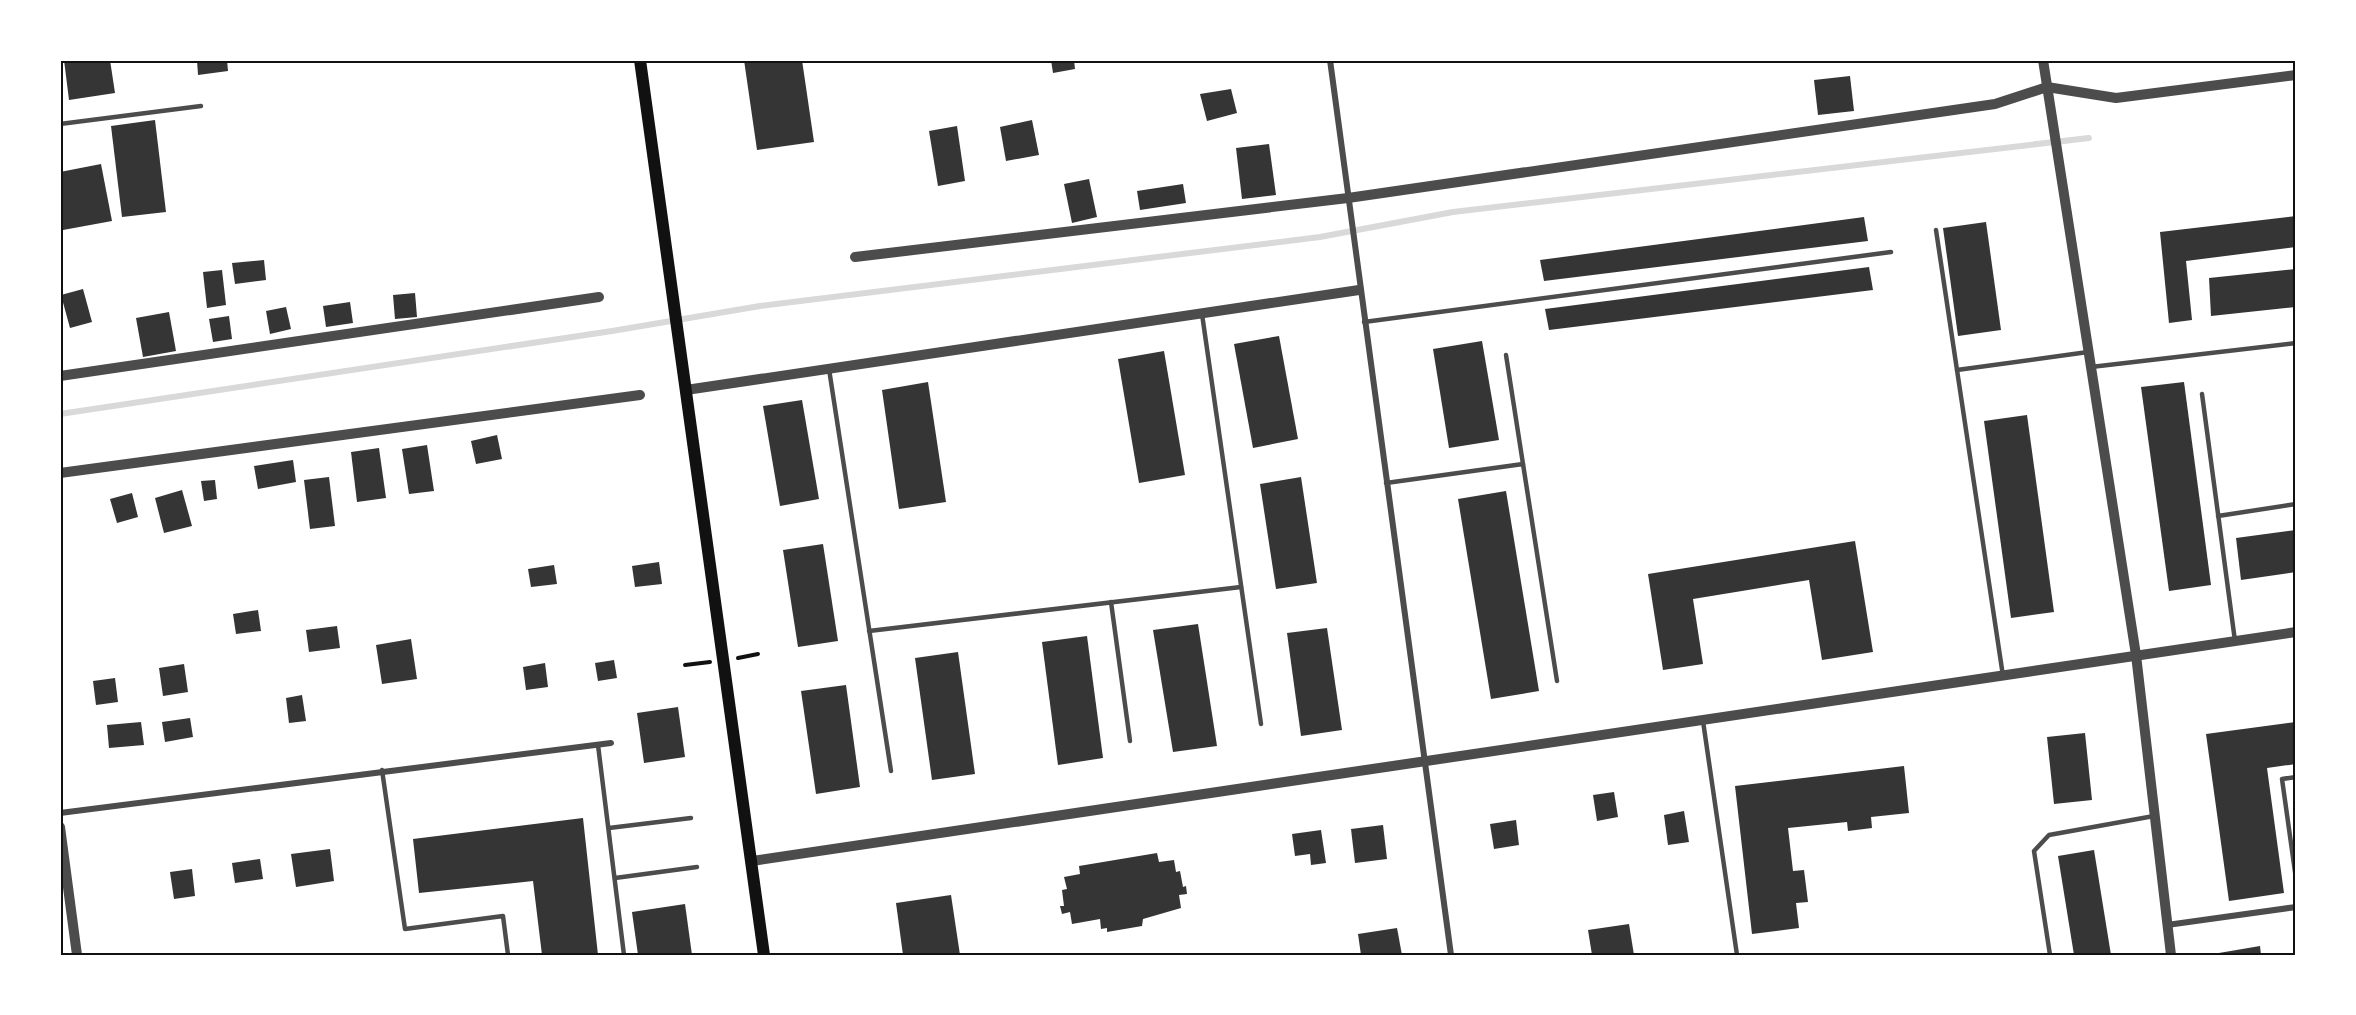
<svg xmlns="http://www.w3.org/2000/svg" width="2356" height="1015" font-family="Helvetica,sans-serif">
  <style>
    .lines { fill: none; stroke-linecap: round; stroke-linejoin: round }
    .stream { stroke: #d9d9d9; stroke-width: 6 }
    .building { fill: #353535 }
    .path { stroke: #111; stroke-width: 4 }
    .service { stroke: #4c4c4c; stroke-width: 4.5 }
    .minor { stroke: #4c4c4c; stroke-width: 6 }
    .tertiary { stroke: #4c4c4c; stroke-width: 10 }
    .secondary { stroke: #111; stroke-width: 12 }
    .neatline { fill: none; stroke: #111; stroke-width: 2 }
  </style>
  <rect width="100%" height="100%" fill="#fff"/>
  <g class="lines">
    <path class="stream" d="M 60,414 L 612,331 L 760,306 L 1320,237 L 1453,212 L 2089,138"/>
  </g>
  <g class="building">
    <path d="M 64,60 L 110,60 L 115,93 L 69,100 Z"/>
    <path d="M 197,60 L 227,60 L 228,71 L 198,75 Z"/>
    <path d="M 744,60 L 802,60 L 814,142 L 757,150 Z"/>
    <path d="M 1051,60 L 1074,60 L 1075,69 L 1053,73 Z"/>
    <path d="M 1850,76 L 1854,111 L 1818,115 L 1814,80 Z"/>
    <path d="M 1231,89 L 1237,113 L 1207,121 L 1200,94 Z"/>
    <path d="M 155,120 L 166,212 L 122,217 L 111,126 Z"/>
    <path d="M 1032,120 L 1039,155 L 1006,161 L 1000,127 Z"/>
    <path d="M 957,126 L 965,181 L 938,186 L 929,131 Z"/>
    <path d="M 1269,144 L 1276,195 L 1242,199 L 1236,148 Z"/>
    <path d="M 101,164 L 112,221 L 63,230 L 60,213 L 60,172 Z"/>
    <path d="M 1089,179 L 1097,217 L 1072,223 L 1064,184 Z"/>
    <path d="M 1183,184 L 1186,203 L 1140,210 L 1137,191 Z"/>
    <path d="M 2296,216 L 2296,247 L 2186,261 L 2192,320 L 2169,323 L 2160,232 Z"/>
    <path d="M 1864,217 L 1868,241 L 1544,281 L 1540,260 Z"/>
    <path d="M 1986,222 L 2001,330 L 1958,336 L 1943,228 Z"/>
    <path d="M 264,260 L 266,280 L 235,284 L 232,263 Z"/>
    <path d="M 1869,267 L 1873,290 L 1549,330 L 1545,309 Z"/>
    <path d="M 2296,269 L 2296,307 L 2211,316 L 2209,278 Z"/>
    <path d="M 222,270 L 226,305 L 207,308 L 203,272 Z"/>
    <path d="M 83,289 L 92,322 L 70,328 L 61,295 Z"/>
    <path d="M 415,293 L 417,317 L 395,319 L 393,295 Z"/>
    <path d="M 350,302 L 353,323 L 326,327 L 323,306 Z"/>
    <path d="M 286,307 L 291,329 L 270,334 L 266,311 Z"/>
    <path d="M 169,312 L 176,351 L 143,357 L 136,318 Z"/>
    <path d="M 229,316 L 232,339 L 213,342 L 209,319 Z"/>
    <path d="M 1279,336 L 1298,439 L 1253,448 L 1234,344 Z"/>
    <path d="M 1482,341 L 1499,440 L 1449,448 L 1433,349 Z"/>
    <path d="M 1164,351 L 1185,475 L 1139,483 L 1118,359 Z"/>
    <path d="M 928,382 L 946,502 L 899,509 L 882,390 Z"/>
    <path d="M 2184,382 L 2211,585 L 2169,591 L 2141,387 Z"/>
    <path d="M 802,400 L 819,499 L 780,506 L 763,406 Z"/>
    <path d="M 2027,415 L 2054,612 L 2011,618 L 1984,421 Z"/>
    <path d="M 497,435 L 502,459 L 476,464 L 471,441 Z"/>
    <path d="M 427,445 L 434,491 L 409,494 L 402,449 Z"/>
    <path d="M 379,448 L 386,498 L 357,502 L 351,452 Z"/>
    <path d="M 293,460 L 296,482 L 258,489 L 254,466 Z"/>
    <path d="M 329,477 L 335,526 L 310,529 L 304,480 Z"/>
    <path d="M 1301,477 L 1317,583 L 1276,589 L 1260,484 Z"/>
    <path d="M 215,480 L 217,499 L 204,501 L 201,481 Z"/>
    <path d="M 182,490 L 192,526 L 164,533 L 155,498 Z"/>
    <path d="M 1506,491 L 1539,691 L 1491,699 L 1458,499 Z"/>
    <path d="M 132,493 L 138,517 L 117,523 L 110,499 Z"/>
    <path d="M 2296,530 L 2296,572 L 2241,580 L 2236,538 Z"/>
    <path d="M 1855,541 L 1873,652 L 1822,660 L 1809,580 L 1693,599 L 1703,664 L 1663,670 L 1648,574 Z"/>
    <path d="M 823,544 L 838,641 L 798,647 L 783,550 Z"/>
    <path d="M 659,562 L 662,584 L 635,587 L 632,566 Z"/>
    <path d="M 554,565 L 557,584 L 531,587 L 528,569 Z"/>
    <path d="M 258,610 L 261,631 L 236,634 L 233,614 Z"/>
    <path d="M 1198,624 L 1217,746 L 1173,752 L 1153,630 Z"/>
    <path d="M 337,626 L 340,648 L 309,652 L 306,630 Z"/>
    <path d="M 1327,628 L 1342,730 L 1301,736 L 1287,633 Z"/>
    <path d="M 1087,636 L 1103,758 L 1058,765 L 1042,642 Z"/>
    <path d="M 411,639 L 417,679 L 382,684 L 376,645 Z"/>
    <path d="M 958,652 L 975,774 L 932,780 L 915,658 Z"/>
    <path d="M 614,660 L 617,678 L 598,681 L 595,663 Z"/>
    <path d="M 545,663 L 548,687 L 526,690 L 523,667 Z"/>
    <path d="M 184,664 L 188,692 L 163,696 L 159,668 Z"/>
    <path d="M 115,678 L 118,702 L 96,705 L 93,681 Z"/>
    <path d="M 846,685 L 860,787 L 816,794 L 801,691 Z"/>
    <path d="M 302,695 L 306,721 L 289,723 L 286,698 Z"/>
    <path d="M 678,707 L 685,757 L 644,763 L 637,713 Z"/>
    <path d="M 190,718 L 193,737 L 165,742 L 162,722 Z"/>
    <path d="M 141,722 L 144,745 L 109,748 L 107,725 Z"/>
    <path d="M 2296,722 L 2296,764 L 2267,768 L 2284,893 L 2229,901 L 2206,734 Z"/>
    <path d="M 2085,733 L 2092,800 L 2054,804 L 2047,737 Z"/>
    <path d="M 1904,766 L 1909,813 L 1871,817 L 1872,828 L 1848,831 L 1847,822 L 1788,828 L 1793,871 L 1804,870 L 1808,902 L 1796,903 L 1799,928 L 1752,934 L 1735,786 Z"/>
    <path d="M 1614,792 L 1618,817 L 1597,821 L 1593,795 Z"/>
    <path d="M 1684,811 L 1689,842 L 1668,845 L 1664,815 Z"/>
    <path d="M 583,818 L 598,955 L 542,955 L 533,881 L 419,893 L 413,839 Z"/>
    <path d="M 1516,820 L 1519,845 L 1494,849 L 1490,824 Z"/>
    <path d="M 1383,825 L 1387,859 L 1355,863 L 1351,829 Z"/>
    <path d="M 1321,830 L 1326,863 L 1311,865 L 1310,854 L 1295,856 L 1292,834 Z"/>
    <path d="M 330,849 L 334,881 L 296,887 L 291,854 Z"/>
    <path d="M 2094,850 L 2111,955 L 2074,955 L 2058,856 Z"/>
    <path d="M 1157,853 L 1159,862 L 1174,860 L 1176,872 L 1180,871 L 1183,887 L 1186,886 L 1187,894 L 1179,895 L 1181,908 L 1143,919 L 1142,926 L 1107,932 L 1107,928 L 1101,929 L 1100,919 L 1072,924 L 1070,912 L 1062,914 L 1060,906 L 1064,906 L 1062,890 L 1067,889 L 1064,877 L 1080,874 L 1079,866 Z"/>
    <path d="M 260,859 L 263,879 L 235,883 L 232,863 Z"/>
    <path d="M 192,869 L 195,896 L 174,899 L 170,872 Z"/>
    <path d="M 951,895 L 960,955 L 903,955 L 896,903 Z"/>
    <path d="M 685,904 L 692,955 L 638,955 L 632,912 Z"/>
    <path d="M 1629,924 L 1634,955 L 1592,955 L 1588,930 Z"/>
    <path d="M 1397,928 L 1402,955 L 1361,955 L 1358,934 Z"/>
    <path d="M 2260,946 L 2261,955 L 2213,955 L 2213,954 Z"/>
  </g>
  <g class="lines">
    <g class="path">
      <path d="M 738,658 L 758,654"/>
      <path d="M 685,665 L 710,662"/>
    </g>
    <g class="service">
      <path d="M 60,124 L 201,106"/>
      <path d="M 1936,230 L 1957,370"/>
      <path d="M 1202,314 L 1261,724"/>
      <path d="M 1364,322 L 1891,252"/>
      <path d="M 1506,355 L 1523,464"/>
      <path d="M 2091,367 L 2296,343"/>
      <path d="M 829,369 L 891,771"/>
      <path d="M 2202,394 L 2235,641"/>
      <path d="M 1386,483 L 1523,464 L 1557,681"/>
      <path d="M 2218,516 L 2296,504"/>
      <path d="M 1111,602 L 1130,741"/>
      <path d="M 869,631 L 1241,587"/>
      <path d="M 2003,676 L 1957,370 L 2088,352"/>
      <path d="M 1703,721 L 1737,955"/>
      <path d="M 598,745 L 624,955"/>
      <path d="M 382,770 L 405,929 L 503,916 L 508,955"/>
      <path d="M 2296,777 L 2282,779 L 2296,879"/>
      <path d="M 609,828 L 691,818"/>
      <path d="M 615,878 L 697,867"/>
      <path d="M 2050,955 L 2034,851 L 2049,835 L 2154,816"/>
    </g>
    <g class="minor">
      <path d="M 1330,60 L 1451,955"/>
      <path d="M 60,813 L 611,743"/>
      <path d="M 2167,925 L 2296,907"/>
    </g>
    <g class="tertiary">
      <path d="M 2043,60 L 2136,655 L 2171,955"/>
      <path d="M 855,257 L 1348,198 L 1995,104 L 2047,87 L 2116,98 L 2296,75"/>
      <path d="M 60,376 L 599,297"/>
      <path d="M 686,390 L 1359,290"/>
      <path d="M 60,473 L 640,395"/>
      <path d="M 60,827 L 77,955"/>
      <path d="M 752,861 L 2296,632"/>
    </g>
    <path class="secondary" d="M 640,60 L 764,955"/>
  </g>
  <rect width="2356" height="1015" fill="none" stroke="#ffffff" stroke-width="123"/>
  <rect x="62" y="62" width="2232" height="892" class="neatline"/>
</svg>
